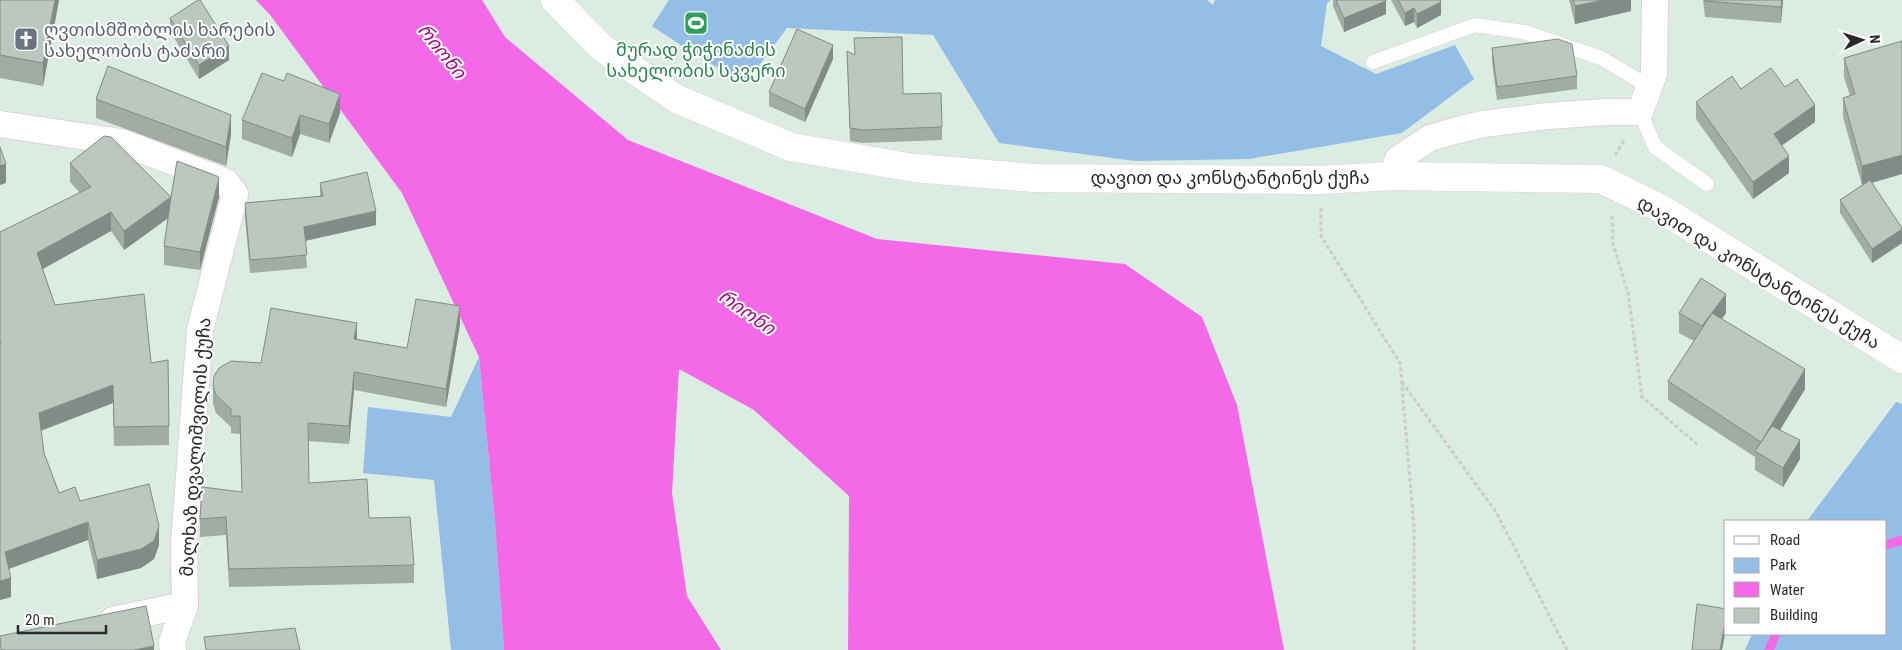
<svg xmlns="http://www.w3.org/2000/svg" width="1902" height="650" font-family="'Roboto Condensed','Noto Sans Georgian',sans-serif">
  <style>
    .green { fill: #94bee6 }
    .water { fill: #f469e7 }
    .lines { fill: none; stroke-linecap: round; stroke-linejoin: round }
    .stream { stroke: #f469e7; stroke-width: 9 }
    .lane-casing { stroke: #e3d0d7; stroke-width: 15 }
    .street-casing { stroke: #e3d0d7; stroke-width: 28 }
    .secondary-casing { stroke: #e3d0d7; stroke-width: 29 }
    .path { stroke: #ccc; stroke-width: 3; stroke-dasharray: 4 2.5; stroke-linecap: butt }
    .lane { stroke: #fff; stroke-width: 14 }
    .street { stroke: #fff; stroke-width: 26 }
    .secondary { stroke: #fff; stroke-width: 28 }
    .wall { fill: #a0aca4 }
    .shaded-wall { fill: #828c86 }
    .building { fill: #bac8bf; stroke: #828c86 }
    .labels { text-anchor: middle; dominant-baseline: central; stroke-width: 4; stroke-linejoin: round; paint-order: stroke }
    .worship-label { font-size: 18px; fill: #5b616d; stroke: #fff; text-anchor: start }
    .leisure-label { font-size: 18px; fill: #27864d; stroke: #fff }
    .street-label { font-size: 18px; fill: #2a2a2a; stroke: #fff }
    .water-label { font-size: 19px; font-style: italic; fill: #a00885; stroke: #fff }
  </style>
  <rect width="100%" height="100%" fill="#dbece2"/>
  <g class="green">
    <path d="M 669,0 L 1207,0 L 1213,5 L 1215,0 L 1331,0 L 1327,3 L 1321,46 L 1376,74 L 1455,45 L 1474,79 L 1402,133 L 1249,159 L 1135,161 L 999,143 L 933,35 L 787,28 L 746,83 L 702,59 L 652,26 Z"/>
    <path d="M 479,357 L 495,522 L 504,650 L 451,650 L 434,480 L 363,473 L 368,407 L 451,417 Z"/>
    <path d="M 1896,402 L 1902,404 L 1902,650 L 1745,650 L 1752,634 L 1886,634 L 1886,521 L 1807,521 Z"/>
  </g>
  <path class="water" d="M 256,0 L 482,0 L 505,37 L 628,140 L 877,239 L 1125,264 L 1202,317 L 1237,405 L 1284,650 L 848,650 L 849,496 L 754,410 L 679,369 L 672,493 L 687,596 L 721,650 L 504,650 L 495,522 L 479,357 L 402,193 L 271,16 Z"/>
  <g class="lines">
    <g class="stream">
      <path d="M 1886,545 L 1902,540"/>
      <path d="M 1769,650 L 1776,634"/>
    </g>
    <g class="lane-casing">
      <g id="lane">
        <path d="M 1373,62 L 1475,25 L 1524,32 L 1601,58 L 1650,87"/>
        <path d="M 1640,112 L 1655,147 L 1707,184"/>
      </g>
    </g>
    <g class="street-casing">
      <g id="street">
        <path d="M 0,124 L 121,142 L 226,182 L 235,194 L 200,330 L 184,544 L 185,605 L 172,642 L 173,650"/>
        <path d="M 1392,176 L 1398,159 L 1430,138 L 1458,130 L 1483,124 L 1548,116 L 1606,112 L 1640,112 L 1654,74 L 1655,0"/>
        <path d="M 113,620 L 185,605"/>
      </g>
    </g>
    <g class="secondary-casing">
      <path id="secondary" d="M 555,0 L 602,48 L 677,99 L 791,147 L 914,168 L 1034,178 L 1321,180 L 1392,176 L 1601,179 L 1660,208 L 1902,359"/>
    </g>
    <g class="path">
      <path d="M 1615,155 L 1625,139"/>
      <path d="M 1321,208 L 1321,236 L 1400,363 L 1414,527 L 1414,650"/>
      <path d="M 1612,216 L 1613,244 L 1628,293 L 1642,397 L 1697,444"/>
      <path d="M 1402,382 L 1496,512 L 1567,650"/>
    </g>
    <use href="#lane" class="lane"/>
    <use href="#street" class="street"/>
    <use href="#secondary" class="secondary"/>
  </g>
  <g class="wall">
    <path d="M 0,0 L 59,0 L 43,86 L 0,78 Z"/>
    <path d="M 1333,0 L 1386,0 L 1386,14 L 1344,32 L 1333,6 Z"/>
    <path d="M 1391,0 L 1440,0 L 1441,15 L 1417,28 L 1414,22 L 1405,26 Z"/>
    <path d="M 1569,0 L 1631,0 L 1631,11 L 1575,24 Z"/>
    <path d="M 1703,0 L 1783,0 L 1781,23 L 1705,17 Z"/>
    <path d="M 170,18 L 229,60 L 199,79 L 170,31 Z"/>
    <path d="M 1902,41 L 1902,174 L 1872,183 L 1902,228 L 1902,243 L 1872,263 L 1840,213 L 1840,200 L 1862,185 L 1843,117 L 1843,98 L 1850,96 L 1844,77 L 1844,58 Z"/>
    <path d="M 1492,48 L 1577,76 L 1577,89 L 1497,100 L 1492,62 Z"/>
    <path d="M 847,51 L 903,94 L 942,127 L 942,140 L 863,143 L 850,141 Z"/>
    <path d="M 833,59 L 805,122 L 769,106 L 769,92 Z"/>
    <path d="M 284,81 L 340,113 L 329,143 L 300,134 L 292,157 L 242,139 L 242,120 Z"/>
    <path d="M 1785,87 L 1815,122 L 1782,145 L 1789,173 L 1753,199 L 1696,119 L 1696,102 L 1741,89 Z"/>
    <path d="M 96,99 L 231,134 L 226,166 L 96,118 Z"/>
    <path d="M 70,163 L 171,197 L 219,197 L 200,270 L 164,265 L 164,246 L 168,218 L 124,250 L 111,231 L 43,269 L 55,305 L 151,363 L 169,426 L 169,445 L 114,446 L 113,403 L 41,431 L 44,453 L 59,493 L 80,501 L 159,545 L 154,559 L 141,568 L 97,579 L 88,540 L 9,569 L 11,597 L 0,600 L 0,232 L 80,193 L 70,182 Z"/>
    <path d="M 320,183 L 376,225 L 305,241 L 307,268 L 250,273 L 245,217 L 245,203 L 320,197 Z"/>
    <path d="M 1679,313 L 1726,313 L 1722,319 L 1805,389 L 1780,430 L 1800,459 L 1783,487 L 1755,470 L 1755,457 L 1668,400 L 1668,381 L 1694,341 L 1679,333 Z"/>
    <path d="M 460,324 L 446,407 L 354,390 L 349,444 L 308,441 L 309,483 L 369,518 L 414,565 L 414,583 L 229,587 L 226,535 L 200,537 L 200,519 L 242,492 L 240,434 L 231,433 L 231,427 L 216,413 L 213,404 L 213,386 L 261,363 L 357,339 L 407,348 Z"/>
  </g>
  <g class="shaded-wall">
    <path d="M 55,0 L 59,0 L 43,86 L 43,63 Z"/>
    <path d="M 1604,0 L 1631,0 L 1631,11 L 1575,24 L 1575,6 Z"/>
    <path d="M 1782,0 L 1783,0 L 1781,23 L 1781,7 Z"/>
    <path d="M 1386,1 L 1386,14 L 1344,32 L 1344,18 Z"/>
    <path d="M 1441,2 L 1441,15 L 1417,28 L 1417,14 Z"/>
    <path d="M 1414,8 L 1414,22 L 1405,26 L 1405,13 Z"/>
    <path d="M 833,45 L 833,59 L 805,122 L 805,109 Z"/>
    <path d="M 229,46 L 229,60 L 199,79 L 199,65 Z"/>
    <path d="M 340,94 L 340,113 L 329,143 L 329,124 Z"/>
    <path d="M 1815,105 L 1815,122 L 1774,151 L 1774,134 Z"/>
    <path d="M 231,115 L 231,134 L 226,166 L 226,147 Z"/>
    <path d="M 300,115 L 300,134 L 292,157 L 292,138 Z"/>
    <path d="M 1902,155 L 1902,174 L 1862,185 L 1862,166 Z"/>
    <path d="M 1789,156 L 1789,173 L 1753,199 L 1753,182 Z"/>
    <path d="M 6,164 L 6,183 L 0,185 L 0,166 Z"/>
    <path d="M 219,178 L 219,197 L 200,270 L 200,252 Z"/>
    <path d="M 171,197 L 171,216 L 124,250 L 124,231 Z"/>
    <path d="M 376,211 L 376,225 L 304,241 L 304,227 Z"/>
    <path d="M 111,212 L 111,231 L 37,272 L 37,253 Z"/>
    <path d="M 1902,229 L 1902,243 L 1872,263 L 1872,249 Z"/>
    <path d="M 1726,294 L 1726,313 L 1702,345 L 1702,326 Z"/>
    <path d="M 460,306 L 460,324 L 446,407 L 446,389 Z"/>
    <path d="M 357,323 L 357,341 L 354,339 Z"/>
    <path d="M 1805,369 L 1805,389 L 1764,456 L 1761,442 Z"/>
    <path d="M 354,372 L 354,390 L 349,444 L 349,426 Z"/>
    <path d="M 113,385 L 113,403 L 39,431 L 39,413 Z"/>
    <path d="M 1800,440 L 1800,459 L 1783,487 L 1783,468 Z"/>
    <path d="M 88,522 L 88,540 L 5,570 L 5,552 Z"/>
    <path d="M 159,526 L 159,545 L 154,559 L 141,568 L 97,579 L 97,560 Z"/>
    <path d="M 11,578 L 11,597 L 0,600 L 0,581 Z"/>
    <path d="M 1726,616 L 1726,630 L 1722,650 L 1720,650 Z"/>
    <path d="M 154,646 L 154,650 L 134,650 Z"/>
  </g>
  <g class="building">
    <path d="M 0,0 L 55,0 L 43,63 L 0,55 Z"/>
    <path d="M 198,0 L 200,0 L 229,46 L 199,65 L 170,18 Z"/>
    <path d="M 1336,0 L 1386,0 L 1386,1 L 1344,18 Z"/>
    <path d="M 1398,0 L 1440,0 L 1441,2 L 1417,14 L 1414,8 L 1405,13 Z"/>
    <path d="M 1573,0 L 1604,0 L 1575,6 Z"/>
    <path d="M 1704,0 L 1782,0 L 1781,7 L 1705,1 Z"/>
    <path d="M 797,29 L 833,45 L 805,109 L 769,92 Z"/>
    <path d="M 902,37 L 903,94 L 941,93 L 942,127 L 863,130 L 850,128 L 847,51 L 855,55 L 854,38 Z"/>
    <path d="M 1558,39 L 1572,44 L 1577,76 L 1497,87 L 1492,48 Z"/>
    <path d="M 1902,41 L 1902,155 L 1862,166 L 1843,98 L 1855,94 L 1844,58 Z"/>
    <path d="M 108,66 L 231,115 L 226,147 L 96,99 Z"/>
    <path d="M 1771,68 L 1785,87 L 1797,79 L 1815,105 L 1774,134 L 1789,156 L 1753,182 L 1696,102 L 1732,76 L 1741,89 Z"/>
    <path d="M 262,73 L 284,81 L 287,73 L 340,94 L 329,124 L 300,115 L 292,138 L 242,120 Z"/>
    <path d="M 104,136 L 111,137 L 171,197 L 177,161 L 217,176 L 219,178 L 200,252 L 164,246 L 171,197 L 124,231 L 111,212 L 37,253 L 55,305 L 144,294 L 151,363 L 168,360 L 169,426 L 114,427 L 113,385 L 39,413 L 44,453 L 59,493 L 75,487 L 80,501 L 149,484 L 159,526 L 154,541 L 141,549 L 97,560 L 88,522 L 5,552 L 11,578 L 0,581 L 0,343 L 1,343 L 0,340 L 0,232 L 91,187 L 70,163 Z"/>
    <path d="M 0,147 L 6,164 L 0,166 Z"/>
    <path d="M 367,172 L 376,211 L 304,227 L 307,255 L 250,260 L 245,203 L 323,196 L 320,183 Z"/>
    <path d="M 1870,180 L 1902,228 L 1902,229 L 1872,249 L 1840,200 Z"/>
    <path d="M 1701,278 L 1726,294 L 1702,326 L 1679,313 Z"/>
    <path d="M 416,299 L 460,306 L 446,389 L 354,372 L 349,426 L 308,423 L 309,483 L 367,479 L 369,518 L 410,517 L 414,565 L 229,569 L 226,517 L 200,519 L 202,487 L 242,492 L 240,416 L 231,416 L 231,409 L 216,395 L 213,386 L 214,376 L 219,368 L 231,361 L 261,363 L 271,308 L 357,323 L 354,339 L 407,348 Z"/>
    <path d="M 1712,313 L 1805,369 L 1761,442 L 1668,381 Z"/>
    <path d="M 1772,426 L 1800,440 L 1783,468 L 1755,451 Z"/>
    <path d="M 1697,604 L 1726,609 L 1726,616 L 1720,650 L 1692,650 Z"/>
    <path d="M 146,606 L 154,646 L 134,650 L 1,650 L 0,636 Z"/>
    <path d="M 295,628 L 300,650 L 206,650 L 204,637 Z"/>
  </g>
  <defs>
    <g id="stadium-square" transform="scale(1.25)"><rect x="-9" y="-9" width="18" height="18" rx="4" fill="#2e9e5b" stroke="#fff"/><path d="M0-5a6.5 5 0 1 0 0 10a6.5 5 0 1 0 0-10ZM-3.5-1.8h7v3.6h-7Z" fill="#fff"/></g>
    <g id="church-square" transform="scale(1.25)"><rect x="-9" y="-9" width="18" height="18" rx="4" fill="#6b7280" stroke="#fff"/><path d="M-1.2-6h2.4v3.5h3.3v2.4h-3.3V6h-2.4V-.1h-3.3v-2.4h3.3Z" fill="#fff"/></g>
  </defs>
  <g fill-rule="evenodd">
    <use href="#stadium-square" x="696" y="23"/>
    <use href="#church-square" x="26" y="39"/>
  </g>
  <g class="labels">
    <g class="worship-label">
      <text x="44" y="29">ღვთისმშობლის ხარების<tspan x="44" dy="21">სახელობის ტაძარი</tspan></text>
    </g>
    <g class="leisure-label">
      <text x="696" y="49">მურად ჭიჭინაძის<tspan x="696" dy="21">სახელობის სკვერი</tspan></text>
    </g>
    <g class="street-label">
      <text x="1230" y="177">დავით და კონსტანტინეს ქუჩა</text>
      <text transform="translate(1759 272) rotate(31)">დავით და კონსტანტინეს ქუჩა</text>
      <text transform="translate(195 447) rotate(-86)">მალხაზ დვალიშვილის ქუჩა</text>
    </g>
    <g class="water-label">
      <text transform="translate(442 51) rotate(51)">რიონი</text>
      <text transform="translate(747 312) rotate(35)">რიონი</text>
    </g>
  </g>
  <rect x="1724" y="520" width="162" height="115" fill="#ffffff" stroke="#aaaaaa"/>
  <rect x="1734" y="536" width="25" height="8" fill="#ffffff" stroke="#aaaaaa"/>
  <text x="1770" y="545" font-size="15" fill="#2a2a2a">Road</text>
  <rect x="1734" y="558" width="25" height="15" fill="#94bee6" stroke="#aaaaaa"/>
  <text x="1770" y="570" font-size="15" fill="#2a2a2a">Park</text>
  <rect x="1734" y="582" width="25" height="15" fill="#f469e7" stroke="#aaaaaa"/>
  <text x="1770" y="595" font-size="15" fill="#2a2a2a">Water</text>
  <rect x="1734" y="608" width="25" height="15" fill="#bac8bf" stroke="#aaaaaa"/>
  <text x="1770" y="620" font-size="15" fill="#2a2a2a">Building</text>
  <g transform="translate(1862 40) rotate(86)" stroke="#ffffff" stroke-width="4" paint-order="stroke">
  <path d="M0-4L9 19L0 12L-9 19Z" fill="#2a2a2a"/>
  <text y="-8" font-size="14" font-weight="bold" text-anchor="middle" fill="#2a2a2a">N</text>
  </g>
  <path d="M18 625v8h88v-8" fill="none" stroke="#2a2a2a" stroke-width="2.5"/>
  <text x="25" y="625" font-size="15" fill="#2a2a2a" stroke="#ffffff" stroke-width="4" paint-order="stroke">20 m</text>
</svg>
